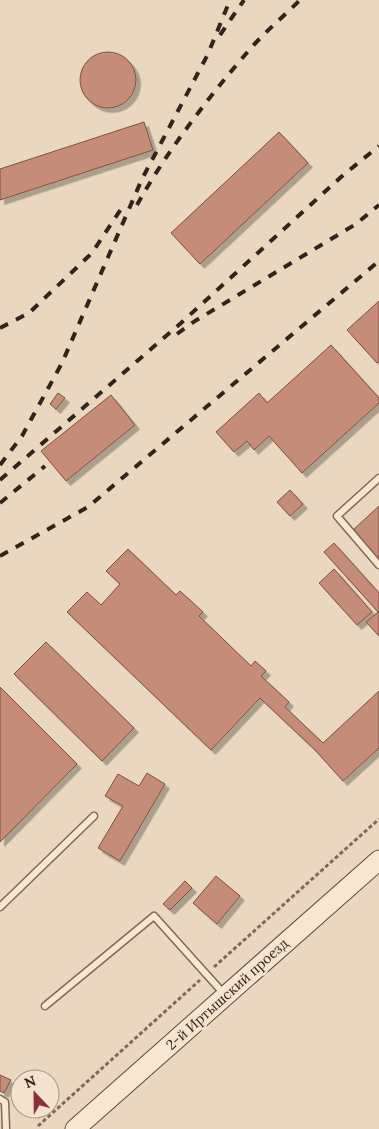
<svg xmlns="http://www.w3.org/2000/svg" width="379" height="1129" font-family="Lora,serif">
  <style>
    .building { fill: #c58d78; stroke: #7e5041; filter: url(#shadow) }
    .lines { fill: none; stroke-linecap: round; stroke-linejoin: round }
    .lane-casing { stroke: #816959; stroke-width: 9 }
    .secondary-casing { stroke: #634a3c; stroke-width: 21 }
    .path { stroke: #816959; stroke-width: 3; stroke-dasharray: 4 2.5; stroke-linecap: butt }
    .lane { stroke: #f6e6d2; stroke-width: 6 }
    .secondary { stroke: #f6e6d2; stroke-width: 19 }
    .rail { stroke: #32241c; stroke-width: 4; stroke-dasharray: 9 9; stroke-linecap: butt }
    .labels { text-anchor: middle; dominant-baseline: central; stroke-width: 5; stroke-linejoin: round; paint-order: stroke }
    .street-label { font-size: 14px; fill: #32241c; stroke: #f2e2ce }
  </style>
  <defs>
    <filter id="shadow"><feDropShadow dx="4.5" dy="4.5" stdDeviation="0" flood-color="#0004"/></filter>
  </defs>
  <rect width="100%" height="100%" fill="#ead7bf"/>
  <g class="building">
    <circle cx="108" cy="80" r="28"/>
    <path d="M 144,122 L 153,150 L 0,200 L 0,169 Z"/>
    <path d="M 279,132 L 308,163 L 200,264 L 171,233 Z"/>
    <path d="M 379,301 L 379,361 L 377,363 L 347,330 Z"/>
    <path d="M 331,345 L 379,398 L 379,403 L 302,473 L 269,436 L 254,450 L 247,441 L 234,452 L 216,432 L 259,393 L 267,403 Z"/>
    <path d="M 58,393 L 65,398 L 56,409 L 50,404 Z"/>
    <path d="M 111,395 L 135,425 L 66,481 L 41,451 Z"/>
    <path d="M 290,490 L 303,504 L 290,516 L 277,502 Z"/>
    <path d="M 379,506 L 379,559 L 353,530 Z"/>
    <path d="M 334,543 L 379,593 L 379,636 L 366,622 L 378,612 L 324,552 Z"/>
    <path d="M 128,549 L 176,595 L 180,591 L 203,612 L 199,616 L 251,666 L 255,661 L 266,671 L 261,676 L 289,702 L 285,707 L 323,743 L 379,691 L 379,748 L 343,781 L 315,750 L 260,698 L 211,750 L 67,612 L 87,592 L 101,605 L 120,584 L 106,571 Z"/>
    <path d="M 334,569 L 372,612 L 357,625 L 319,583 Z"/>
    <path d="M 46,642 L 134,728 L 102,761 L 14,674 Z"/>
    <path d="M 0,687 L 77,764 L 0,842 Z"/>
    <path d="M 147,773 L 165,784 L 120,861 L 98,848 L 123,806 L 105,796 L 118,774 L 139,786 Z"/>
    <path d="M 216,876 L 240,896 L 217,924 L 193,903 Z"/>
    <path d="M 185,881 L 192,888 L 170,910 L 163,904 Z"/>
    <path d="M 0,1075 L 11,1080 L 4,1093 L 0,1091 Z"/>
  </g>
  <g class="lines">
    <g class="lane-casing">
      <g id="lane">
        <path d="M 379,478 L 337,516 L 379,565"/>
        <path d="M 0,907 L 94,816"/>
        <path d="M 45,1006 L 154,916 L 225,995"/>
        <path d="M 0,1099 L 5,1102 L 6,1129"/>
      </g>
    </g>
    <g class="secondary-casing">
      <path id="secondary" d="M 75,1129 L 379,860"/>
    </g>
    <g class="path">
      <path d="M 214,967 L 379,819"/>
      <path d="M 38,1126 L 200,980"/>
    </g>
    <use href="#lane" class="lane"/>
    <use href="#secondary" class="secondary"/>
    <g class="rail">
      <path d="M 220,35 L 244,0"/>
      <path d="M 137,205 C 166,152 211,94 251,48 C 266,31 284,16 300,0"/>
      <path d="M 0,328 L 29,313 L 92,253 L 123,206"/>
      <path d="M 177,334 L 195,321 L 356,224 L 379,205"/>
      <path d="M 0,465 L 22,436 L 62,363 L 142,179 L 208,54 L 230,0"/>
      <path d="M 0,480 L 181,323 L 341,177 L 379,146"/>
      <path d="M 0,503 L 45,466"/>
      <path d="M 0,556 L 88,507 L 379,261"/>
    </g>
  </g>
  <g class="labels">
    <g class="street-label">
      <text transform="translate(227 994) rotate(-42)">2-й Иртышский проезд</text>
    </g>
  </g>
  <g transform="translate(35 1094) rotate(338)"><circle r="24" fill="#f2e2ce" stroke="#a59687"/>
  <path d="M0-4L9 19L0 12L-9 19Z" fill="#8c2e3c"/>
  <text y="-8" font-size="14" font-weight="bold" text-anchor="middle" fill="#32241c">N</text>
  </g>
</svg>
